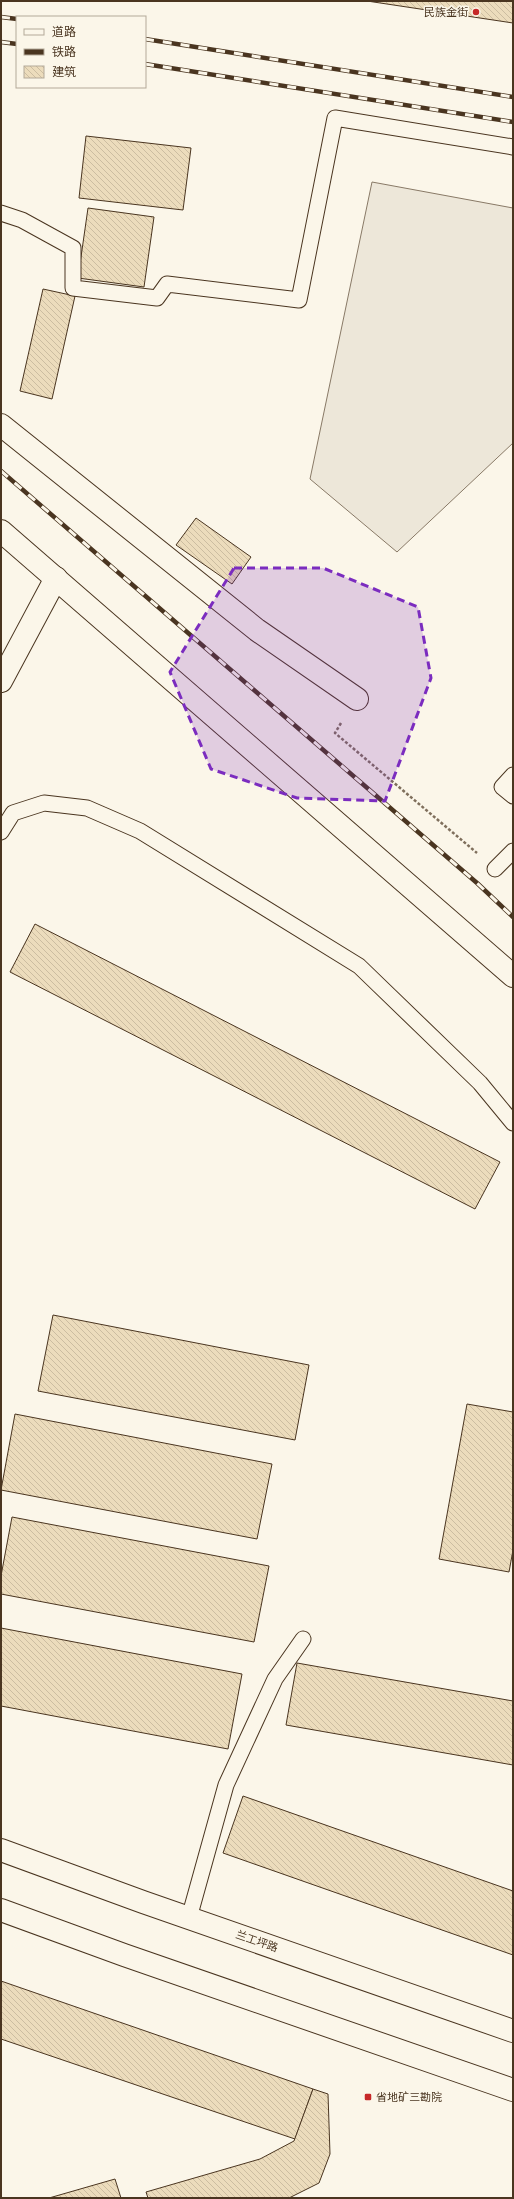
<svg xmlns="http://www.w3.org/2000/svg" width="514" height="2199" font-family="Cabin,'Noto Sans SC',sans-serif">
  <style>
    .parking { fill: #ede7d9; stroke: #887966 }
    .building { fill: url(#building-back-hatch); stroke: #4a3520 }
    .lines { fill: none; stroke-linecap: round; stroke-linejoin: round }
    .lane-casing { stroke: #4a3520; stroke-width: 17 }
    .street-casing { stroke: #4a3520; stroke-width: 24 }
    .highway-casing { stroke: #4a3520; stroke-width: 24 }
    .path { stroke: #7f6f5c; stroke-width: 2.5; stroke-dasharray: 3 2; stroke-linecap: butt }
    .lane { stroke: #fbf6e9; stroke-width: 15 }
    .street { stroke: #fbf6e9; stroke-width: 22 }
    .highway { stroke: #fbf6e9; stroke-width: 22 }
    .rail-casing { stroke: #4a3520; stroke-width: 4.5 }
    .rail { stroke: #fbf6e9; stroke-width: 3; stroke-dasharray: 9; stroke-linecap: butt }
    .marked { fill: #7b2cbf; fill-opacity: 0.2; stroke: #7b2cbf; stroke-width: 3; stroke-dasharray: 8 5; stroke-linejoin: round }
    .poi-dot { fill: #c62828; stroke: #fbf6e9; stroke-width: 1.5 }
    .labels { text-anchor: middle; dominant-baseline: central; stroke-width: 3; stroke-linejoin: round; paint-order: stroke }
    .poi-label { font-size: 11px; fill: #4a3520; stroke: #fbf6e9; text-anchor: end }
    .street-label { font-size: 11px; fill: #4a3520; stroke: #fbf6e9 }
  </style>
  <defs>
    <pattern id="building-back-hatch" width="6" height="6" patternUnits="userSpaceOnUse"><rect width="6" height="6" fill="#ecdcbc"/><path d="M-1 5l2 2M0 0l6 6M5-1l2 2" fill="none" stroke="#ccbda1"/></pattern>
  </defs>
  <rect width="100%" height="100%" fill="#fbf6e9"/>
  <path class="parking" d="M 372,182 L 513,208 L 513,443 L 397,552 L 310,479 Z"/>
  <g class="building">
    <path d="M 367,1 L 513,1 L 513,23 Z"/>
    <path d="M 86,136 L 191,148 L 183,210 L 79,198 Z"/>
    <path d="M 88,208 L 154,217 L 144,287 L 78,278 Z"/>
    <path d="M 43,289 L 75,296 L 52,399 L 20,391 Z"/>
    <path d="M 196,518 L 251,557 L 232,584 L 176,545 Z"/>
    <path d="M 35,924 L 500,1162 L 475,1209 L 10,972 Z"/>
    <path d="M 53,1315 L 309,1365 L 295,1440 L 38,1391 Z"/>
    <path d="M 467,1404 L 513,1412 L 513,1550 L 509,1572 L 439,1559 Z"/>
    <path d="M 15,1414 L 272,1464 L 257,1539 L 1,1490 Z"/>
    <path d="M 12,1517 L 269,1566 L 254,1642 L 1,1594 L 1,1576 Z"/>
    <path d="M 1,1628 L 242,1674 L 228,1749 L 1,1706 Z"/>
    <path d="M 297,1663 L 513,1701 L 513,1765 L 286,1725 Z"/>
    <path d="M 243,1796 L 513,1891 L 513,1955 L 223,1853 Z"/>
    <path d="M 1,1981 L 313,2089 L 295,2139 L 1,2039 Z"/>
    <path d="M 313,2089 L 328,2094 L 330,2154 L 319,2183 L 289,2198 L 148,2198 L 146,2192 L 260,2159 L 294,2141 Z"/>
    <path d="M 115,2179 L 121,2198 L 49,2198 Z"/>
  </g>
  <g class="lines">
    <g class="lane-casing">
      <g id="lane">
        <path d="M 1,213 L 22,220 L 73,248 L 73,288 L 157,298 L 167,284 L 299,300 L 335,118 L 513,147"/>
        <path d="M 513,775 L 502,787 L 513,796"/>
        <path d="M 1,832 L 13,813 L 44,803 L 87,808 L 140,831 L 359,966 L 480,1083 L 513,1123"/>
        <path d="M 495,869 L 513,851"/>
        <path d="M 189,1918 L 226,1785 L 275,1679 L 303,1639"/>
      </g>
    </g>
    <g class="street-casing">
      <g id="street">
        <path d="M 1,425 L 257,630 L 357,699"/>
        <path d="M 1,531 L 513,976"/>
        <path d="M 1,681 L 56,578"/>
      </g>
    </g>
    <g class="highway-casing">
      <g id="highway">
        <path d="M 1,1850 L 143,1902 L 513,2031"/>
        <path d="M 1,1910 L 124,1955 L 513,2090"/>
      </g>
    </g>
    <path class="path" d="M 341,723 L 335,733 L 477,853"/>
    <use href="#lane" class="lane"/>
    <use href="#street" class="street"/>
    <use href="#highway" class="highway"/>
    <g class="rail-casing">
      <g id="rail">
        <path d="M 1,17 L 17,19"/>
        <path d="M 145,39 L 513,97"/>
        <path d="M 1,42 L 17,44"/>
        <path d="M 145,64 L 513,122"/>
        <path d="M 1,471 L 477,883 L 513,917"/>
      </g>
    </g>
    <use href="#rail" class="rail"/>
  </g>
  <path class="marked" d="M 234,568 L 323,568 L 418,607 L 431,678 L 385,801 L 297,798 L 211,769 L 170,672 Z"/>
  <g class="poi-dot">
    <circle cx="476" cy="12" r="4"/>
    <rect x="364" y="2093" width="8" height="8" rx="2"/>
  </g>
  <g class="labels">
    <g class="poi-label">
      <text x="468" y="12">民族金街</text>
      <text x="376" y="2097" text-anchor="start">省地矿三勘院</text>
    </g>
    <g class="street-label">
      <text transform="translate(257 1941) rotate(19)">兰工坪路</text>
    </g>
  </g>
  <rect width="514" height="2199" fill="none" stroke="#4a3520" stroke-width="4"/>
  <rect x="16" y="16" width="130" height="72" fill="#fbf6e9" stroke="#b4a999"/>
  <rect x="24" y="29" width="20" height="6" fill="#fbf6e9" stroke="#b4a999"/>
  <text x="52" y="36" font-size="12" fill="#4a3520">道路</text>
  <rect x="24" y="49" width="20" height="6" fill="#4a3520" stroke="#b4a999"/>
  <text x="52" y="56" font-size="12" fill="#4a3520">铁路</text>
  <rect x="24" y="66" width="20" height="12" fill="url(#building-back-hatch)" stroke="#b4a999"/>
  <text x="52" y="76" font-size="12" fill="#4a3520">建筑</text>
</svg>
